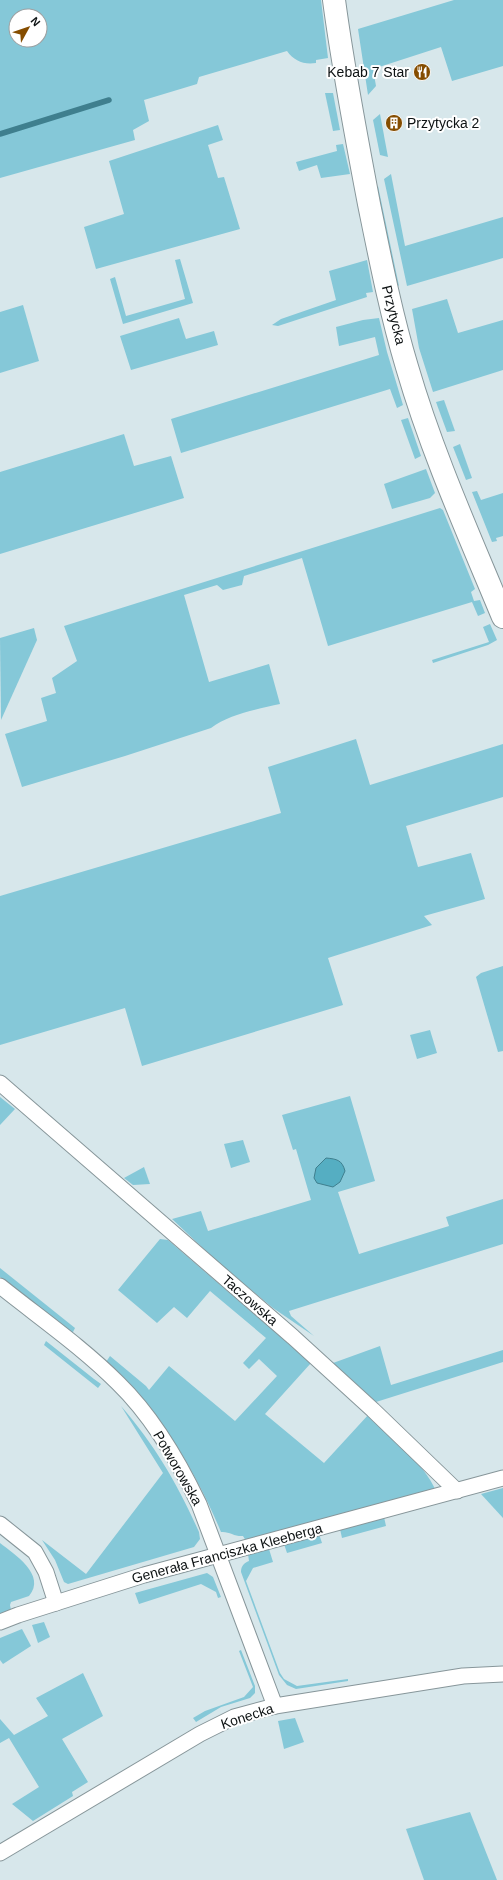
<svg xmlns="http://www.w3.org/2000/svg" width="503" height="1880" font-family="Arial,sans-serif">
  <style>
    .green { fill: #85c8d8; fill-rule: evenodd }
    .water { fill: #55aec2; stroke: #3f7f8e }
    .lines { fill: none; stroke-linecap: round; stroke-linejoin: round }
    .stream { stroke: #3f7f8e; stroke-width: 5.5 }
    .minor-casing { stroke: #87969a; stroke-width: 17 }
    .secondary-casing { stroke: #87969a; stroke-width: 24 }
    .minor { stroke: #fff; stroke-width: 15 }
    .secondary { stroke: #fff; stroke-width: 22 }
    .labels { text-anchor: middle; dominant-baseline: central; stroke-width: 4; stroke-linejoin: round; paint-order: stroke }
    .poi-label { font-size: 14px; fill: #0d1213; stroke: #fff; text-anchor: end }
    .street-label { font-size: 14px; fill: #0d1213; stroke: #fff }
  </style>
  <rect width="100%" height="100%" fill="#d7e7eb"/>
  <g class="green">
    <path d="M 0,0 L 321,0 L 328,58 L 316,60 L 316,63 C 304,65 294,61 287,51 L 199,77 L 197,84 L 144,100 L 149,121 L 133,130 L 135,140 L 0,178 ZM 16,16 L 40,16 L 40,40 L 16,40 Z"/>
    <path d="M 454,0 L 503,0 L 503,66 L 452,81 L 441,47 L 373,69 L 376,86 L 368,95 L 358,29 Z"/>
    <path d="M 325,93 L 333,93 L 340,130 L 333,131 Z"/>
    <path d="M 380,114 L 388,157 L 380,155 L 373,120 Z"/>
    <path d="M 218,125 L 223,140 L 208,145 L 218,178 L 224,177 L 240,229 L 96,269 L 84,227 L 124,214 L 109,161 Z"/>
    <path d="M 343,144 L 350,174 L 321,178 L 317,165 L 299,171 L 296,162 L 337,151 L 336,145 Z"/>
    <path d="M 391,174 L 405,246 L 503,217 L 503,258 L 407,286 L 384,179 Z"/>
    <path d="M 378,186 L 399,286 L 396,284 L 377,194 Z"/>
    <path d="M 180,259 L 193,303 L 123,324 L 110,279 L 115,277 L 126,316 L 185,299 L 175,260 Z"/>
    <path d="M 367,260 L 373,292 L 366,293 L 367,297 L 278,326 L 272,325 L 281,319 L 336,300 L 329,271 Z"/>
    <path d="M 447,299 L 458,333 L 503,320 L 503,370 L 433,392 L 419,348 L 412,309 Z"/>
    <path d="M 23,305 L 39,361 L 0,373 L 0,312 Z"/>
    <path d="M 179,318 L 186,339 L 214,331 L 218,345 L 131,370 L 120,336 Z"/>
    <path d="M 379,318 L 387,352 L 403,405 L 397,408 L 390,389 L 181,453 L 171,419 L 379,355 L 375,337 L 339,346 L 336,327 L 363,320 Z"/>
    <path d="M 444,400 L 455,431 L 447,432 L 436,402 Z"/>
    <path d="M 408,418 L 421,456 L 415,459 L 401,420 Z"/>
    <path d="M 124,434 L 134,466 L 171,456 L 184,498 L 0,554 L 0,472 Z"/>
    <path d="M 460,444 L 472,478 L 466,480 L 453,447 Z"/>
    <path d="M 426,469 L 435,493 L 430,498 L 392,509 L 384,484 Z"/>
    <path d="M 477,491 L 481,500 L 503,493 L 503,536 L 496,538 L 497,541 L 492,542 L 472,492 Z"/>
    <path d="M 440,508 L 443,510 L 475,589 L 471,592 L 474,601 L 480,600 L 485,613 L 478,616 L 472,602 L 328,646 L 302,558 L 244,576 L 242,585 L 223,590 L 217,585 L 184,595 L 209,682 L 269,664 L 280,704 C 258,709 229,714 211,728 L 125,756 L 22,787 L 5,734 L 47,721 L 41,698 L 56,693 L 52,678 L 77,661 L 64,626 Z"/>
    <path d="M 490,624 L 497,640 L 488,645 L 433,663 L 432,660 L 489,642 L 483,627 Z"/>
    <path d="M 34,628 L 37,640 L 1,720 L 0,638 Z"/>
    <path d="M 356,739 L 370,785 L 503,744 L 503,797 L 406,826 L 418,867 L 471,853 L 485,899 L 424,916 L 432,925 L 328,958 L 343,1005 L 142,1066 L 125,1008 L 0,1045 L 0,896 L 281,813 L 268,767 Z"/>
    <path d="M 503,966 L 503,1051 L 498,1052 L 476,977 L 481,973 Z"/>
    <path d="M 430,1030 L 437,1053 L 417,1059 L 410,1035 Z"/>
    <path d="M 350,1096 L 375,1181 L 338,1192 L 359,1254 L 449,1226 L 446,1217 L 503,1199 L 503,1244 L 289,1311 L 291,1316 L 314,1336 L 273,1308 L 222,1266 L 172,1219 L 201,1211 L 208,1231 L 311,1200 L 296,1149 L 293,1150 L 282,1115 Z"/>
    <path d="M 0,1097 L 15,1109 L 0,1125 Z"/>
    <path d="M 243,1140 L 250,1162 L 231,1168 L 224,1144 Z"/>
    <path d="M 144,1167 L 150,1184 L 133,1185 L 124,1178 Z"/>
    <path d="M 160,1239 L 168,1240 L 311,1363 L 265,1414 L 324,1463 L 369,1414 C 391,1436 424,1463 436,1491 L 246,1541 L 243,1536 C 235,1537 229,1531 221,1532 C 194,1467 158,1409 106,1362 L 110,1356 L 146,1386 L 149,1390 L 169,1366 L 235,1421 L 277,1376 L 259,1359 L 249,1369 L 243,1363 L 266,1338 L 210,1291 L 187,1318 L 174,1307 L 157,1323 L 118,1290 Z"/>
    <path d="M 0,1268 L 75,1328 L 72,1334 L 0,1277 Z"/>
    <path d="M 46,1341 L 94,1379 L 101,1384 L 98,1388 L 44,1345 Z"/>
    <path d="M 380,1346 L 391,1385 L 503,1350 L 503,1362 L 376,1402 L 333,1363 Z"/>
    <path d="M 121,1406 C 156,1447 177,1483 199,1532 L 200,1539 L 194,1547 L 68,1584 L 64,1582 L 55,1560 L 42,1540 L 86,1574 L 163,1473 Z"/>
    <path d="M 503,1488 L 503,1518 L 481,1494 Z"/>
    <path d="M 384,1517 L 386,1526 L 342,1538 L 340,1529 Z"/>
    <path d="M 319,1534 L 322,1543 L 287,1553 L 284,1544 Z"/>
    <path d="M 0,1543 C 14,1554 47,1575 29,1596 L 11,1602 L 10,1605 L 11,1610 L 0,1614 Z"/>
    <path d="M 269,1549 L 273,1562 L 253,1568 L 246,1581 L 280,1673 L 284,1679 L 297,1686 L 348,1679 L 348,1681 L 296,1689 L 287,1685 L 279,1675 L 241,1572 C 241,1566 244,1563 249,1561 L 248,1554 Z"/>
    <path d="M 207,1573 L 213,1577 L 221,1597 L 218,1598 L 216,1592 L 201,1584 L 139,1604 L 135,1593 Z"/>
    <path d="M 44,1622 L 50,1637 L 38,1643 L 32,1625 Z"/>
    <path d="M 22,1629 L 31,1646 L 3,1664 L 0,1660 L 0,1638 Z"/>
    <path d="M 241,1650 L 255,1686 L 255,1693 L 250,1698 L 221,1707 L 196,1722 L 193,1718 L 205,1711 L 244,1697 L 253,1687 L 239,1651 Z"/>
    <path d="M 83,1673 L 103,1716 L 62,1739 L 88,1782 L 72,1792 L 73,1796 L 33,1821 L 12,1804 L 39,1787 L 9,1738 L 0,1743 L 0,1719 L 14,1735 L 48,1716 L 36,1698 Z"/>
    <path d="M 295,1718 L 304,1742 L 284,1749 L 278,1721 Z"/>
    <path d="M 470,1812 L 497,1880 L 424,1880 L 406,1829 Z"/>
  </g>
  <path class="water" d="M 326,1158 C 337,1159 342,1160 345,1171 L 340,1182 L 333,1187 L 317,1183 L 314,1178 L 316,1168 Z"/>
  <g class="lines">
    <path class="stream" d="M 0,134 L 109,100"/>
    <g class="minor-casing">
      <g id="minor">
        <path d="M 0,1083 L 293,1337 L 373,1410 L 457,1491"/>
        <path d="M 0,1286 C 40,1318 82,1347 118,1383 C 153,1417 178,1460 199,1504 L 275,1706"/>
        <path d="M 0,1524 L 35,1552 L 46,1572 L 56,1603"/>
        <path d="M 0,1622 L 18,1615 L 144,1575 L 503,1478"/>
        <path d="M 0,1853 L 200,1734 L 234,1717 L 275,1706 L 463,1676 L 503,1674"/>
      </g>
    </g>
    <g class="secondary-casing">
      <path id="secondary" d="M 334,0 C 343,68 356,136 369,204 C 380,258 391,314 407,367 C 432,453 469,535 503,617"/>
    </g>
    <use href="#minor" class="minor"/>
    <use href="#secondary" class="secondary"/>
  </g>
  <defs>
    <g id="restaurant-disc" transform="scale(0.9)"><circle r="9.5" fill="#854d00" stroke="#fff"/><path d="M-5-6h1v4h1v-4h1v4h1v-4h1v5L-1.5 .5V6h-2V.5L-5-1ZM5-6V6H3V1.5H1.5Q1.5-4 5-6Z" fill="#fff"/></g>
    <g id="building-disc" transform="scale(0.9)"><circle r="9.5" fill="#854d00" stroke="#fff"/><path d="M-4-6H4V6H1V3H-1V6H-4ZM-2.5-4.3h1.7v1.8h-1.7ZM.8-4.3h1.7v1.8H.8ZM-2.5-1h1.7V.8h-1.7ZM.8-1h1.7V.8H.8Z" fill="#fff"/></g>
  </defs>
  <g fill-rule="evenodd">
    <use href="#restaurant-disc" x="422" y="72"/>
    <use href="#building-disc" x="394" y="123"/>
  </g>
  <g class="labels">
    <g class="poi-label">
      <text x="409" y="72">Kebab 7 Star</text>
      <text x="407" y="123" text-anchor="start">Przytycka 2</text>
    </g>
    <g class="street-label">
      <text transform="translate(394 315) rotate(76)">Przytycka</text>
      <text transform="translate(250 1300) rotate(41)">Taczowska</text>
      <text transform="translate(178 1468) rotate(60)">Potworowska</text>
      <text transform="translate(227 1553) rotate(-15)">Generała Franciszka Kleeberga</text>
      <text transform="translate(247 1716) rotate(-18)">Konecka</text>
    </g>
  </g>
  <g transform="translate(28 28) rotate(50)"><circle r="19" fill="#ffffff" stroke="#9ea0a1"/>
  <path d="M0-3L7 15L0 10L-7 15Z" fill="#854d00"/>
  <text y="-6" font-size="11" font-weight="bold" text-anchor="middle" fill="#0d1213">N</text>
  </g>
</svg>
